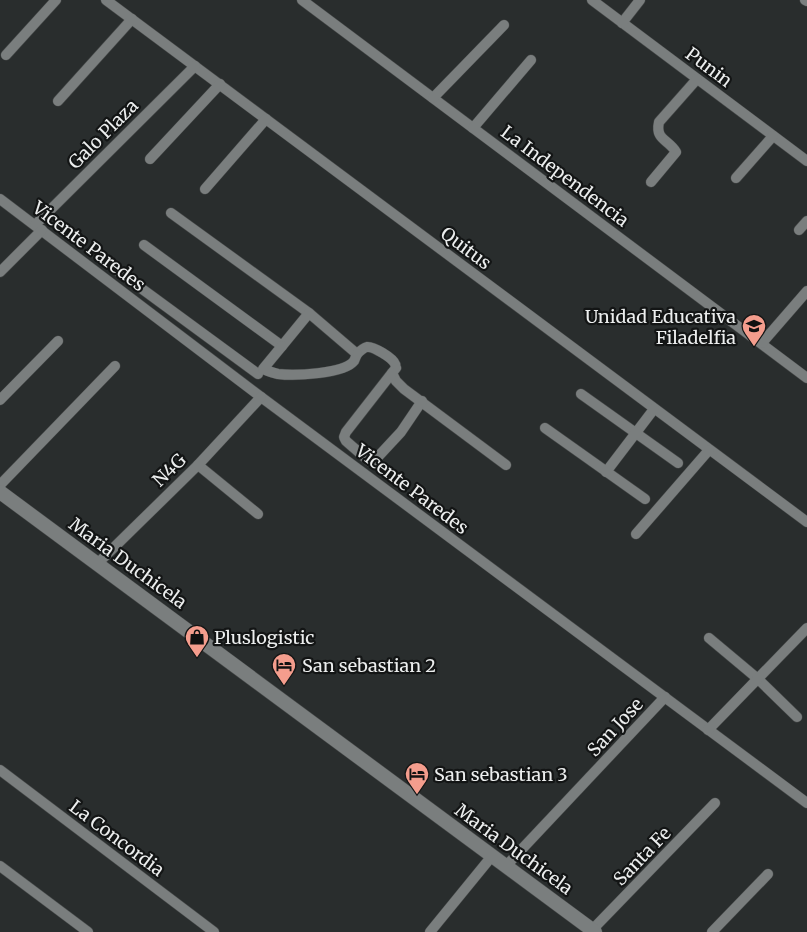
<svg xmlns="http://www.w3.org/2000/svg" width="807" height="932" font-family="Merriweather,serif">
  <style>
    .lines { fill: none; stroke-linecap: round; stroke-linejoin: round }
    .street-casing { stroke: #464949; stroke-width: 11 }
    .secondary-casing { stroke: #464949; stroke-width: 15 }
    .street { stroke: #7a7e7e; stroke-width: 10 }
    .secondary { stroke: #7a7e7e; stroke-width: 14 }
    .labels { text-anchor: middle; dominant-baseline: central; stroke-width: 4.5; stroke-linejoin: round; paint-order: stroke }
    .street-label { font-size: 18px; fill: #eceeee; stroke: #131515 }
    .poi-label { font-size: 18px; fill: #eceeee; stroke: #131515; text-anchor: start }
  </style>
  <rect width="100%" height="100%" fill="#292d2d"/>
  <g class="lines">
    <g class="street-casing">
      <g id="street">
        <path d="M 106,0 L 807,522"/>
        <path d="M 302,0 L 807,378"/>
        <path d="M 592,0 L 807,161"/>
        <path d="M 805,0 L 807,1"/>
        <path d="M 622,23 L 640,0"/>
        <path d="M 6,55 L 56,0"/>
        <path d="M 433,98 L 504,25"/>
        <path d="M 58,101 L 132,19"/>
        <path d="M 473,128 L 531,60"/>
        <path d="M 150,159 L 220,84"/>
        <path d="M 736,178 L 773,136"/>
        <path d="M 651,182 L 676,152 C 668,139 655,140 659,122 L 697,79"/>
        <path d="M 205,189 L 266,119"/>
        <path d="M 0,199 L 261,397 L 807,803"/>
        <path d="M 171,213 L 309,313"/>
        <path d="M 35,225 L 195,66"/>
        <path d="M 799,230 L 807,221"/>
        <path d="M 144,245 L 282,346 L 309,313 L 357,354 C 360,351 363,348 367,347 C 373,346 393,358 395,364 C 396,365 395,367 396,368 L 392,373 L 396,381 L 404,389 L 506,465"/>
        <path d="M 0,272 L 42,230"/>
        <path d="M 119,272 L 258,374"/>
        <path d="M 762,343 L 807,291"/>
        <path d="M 282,346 L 263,369 C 268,371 273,373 278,374 C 294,376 344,374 354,361 C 355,359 356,356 357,354"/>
        <path d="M 392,373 L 346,432 L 344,437 L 346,441 L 369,461 L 374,461 L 401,432 L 422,401"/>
        <path d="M 581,394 L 678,463"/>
        <path d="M 0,400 L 58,341"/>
        <path d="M 545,428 L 645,499"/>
        <path d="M 198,465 L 258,514"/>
        <path d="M 606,472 L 654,409"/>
        <path d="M 0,485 L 115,366"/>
        <path d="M 636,534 L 709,450"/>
        <path d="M 97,564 L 198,465 L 261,397"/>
        <path d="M 709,638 L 758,679 L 797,717"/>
        <path d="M 708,730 L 807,628"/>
        <path d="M 0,770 L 214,932"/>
        <path d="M 0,866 L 88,932"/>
        <path d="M 506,866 L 665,697"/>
        <path d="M 592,930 L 715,803"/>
        <path d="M 430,932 L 492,856"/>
        <path d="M 712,932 L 768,874"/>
      </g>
    </g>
    <g class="secondary-casing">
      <path id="secondary" d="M 0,492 L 595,932"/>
    </g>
    <use href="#street" class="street"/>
    <use href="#secondary" class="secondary"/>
  </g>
  <defs>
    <g id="school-pin" transform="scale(1.25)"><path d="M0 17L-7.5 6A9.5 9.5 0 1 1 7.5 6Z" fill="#f49d8d" stroke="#131515"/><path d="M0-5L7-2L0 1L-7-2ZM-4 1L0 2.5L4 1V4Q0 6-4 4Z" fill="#111"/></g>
    <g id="shop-pin" transform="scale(1.25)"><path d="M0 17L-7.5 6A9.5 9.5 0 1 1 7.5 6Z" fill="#f49d8d" stroke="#131515"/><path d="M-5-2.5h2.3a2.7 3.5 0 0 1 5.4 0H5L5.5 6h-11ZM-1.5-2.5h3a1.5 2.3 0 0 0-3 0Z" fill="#111"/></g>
    <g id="hotel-pin" transform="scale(1.25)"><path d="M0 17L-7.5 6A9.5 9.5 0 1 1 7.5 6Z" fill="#f49d8d" stroke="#131515"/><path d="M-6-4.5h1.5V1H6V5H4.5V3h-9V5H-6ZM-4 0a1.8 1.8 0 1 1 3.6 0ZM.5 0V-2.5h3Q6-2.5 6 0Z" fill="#111"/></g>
  </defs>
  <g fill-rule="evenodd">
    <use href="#school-pin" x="754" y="326"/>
    <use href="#shop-pin" x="197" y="637"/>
    <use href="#hotel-pin" x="284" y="665"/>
    <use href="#hotel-pin" x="417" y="774"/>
  </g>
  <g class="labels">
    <g class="street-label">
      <text transform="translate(709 67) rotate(37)">Punin</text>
      <text transform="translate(103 134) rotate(-45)">Galo Plaza</text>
      <text transform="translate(565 176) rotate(37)">La Independencia</text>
      <text transform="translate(89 246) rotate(37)">Vicente Paredes</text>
      <text transform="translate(466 248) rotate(37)">Quitus</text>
      <text transform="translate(169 470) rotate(-44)">N4G</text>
      <text transform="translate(412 489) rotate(37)">Vicente Paredes</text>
      <text transform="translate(128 563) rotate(36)">Maria Duchicela</text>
      <text transform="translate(615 727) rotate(-47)">San Jose</text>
      <text transform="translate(117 838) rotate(37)">La Concordia</text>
      <text transform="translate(514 849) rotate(36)">Maria Duchicela</text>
      <text transform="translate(642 856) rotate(-46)">Santa Fe</text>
    </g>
    <g class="poi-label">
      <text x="736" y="316" text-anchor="end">Unidad Educativa<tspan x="736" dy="21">Filadelfia</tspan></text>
      <text x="214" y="637">Pluslogistic</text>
      <text x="302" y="665">San sebastian 2</text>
      <text x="434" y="774">San sebastian 3</text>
    </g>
  </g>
</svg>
